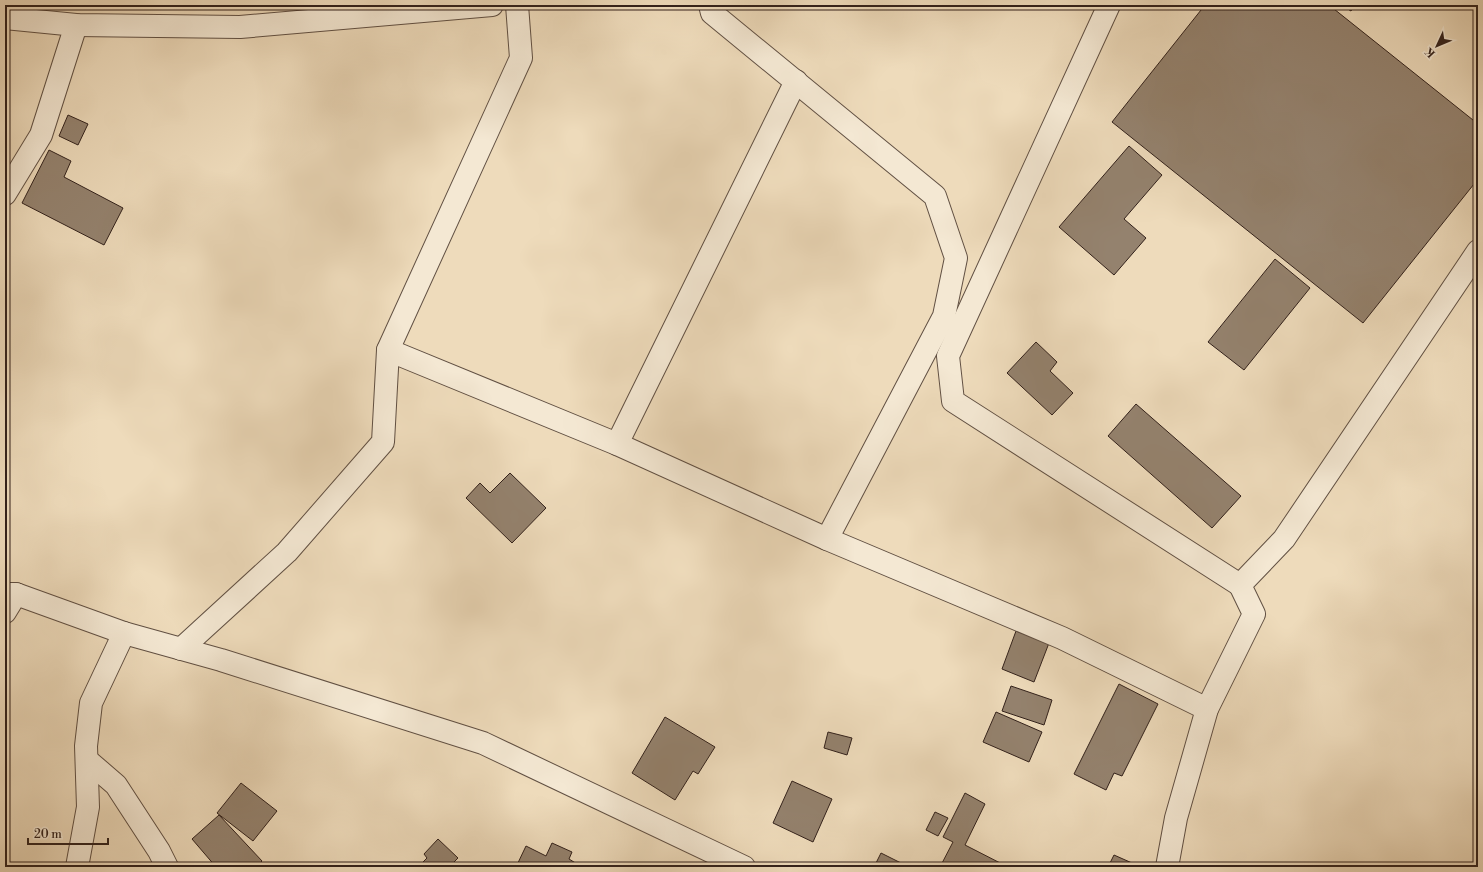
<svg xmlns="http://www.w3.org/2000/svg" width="1483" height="872" font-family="'Libre Bodoni',serif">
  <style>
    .building { fill: #94826e; stroke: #32211b }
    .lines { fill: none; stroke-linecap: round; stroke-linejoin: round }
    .minor-casing { stroke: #615043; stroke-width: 24 }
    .minor { stroke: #f4e8d3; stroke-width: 22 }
  </style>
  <rect width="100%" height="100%" fill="#eedbbb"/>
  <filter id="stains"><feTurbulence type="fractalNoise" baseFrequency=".005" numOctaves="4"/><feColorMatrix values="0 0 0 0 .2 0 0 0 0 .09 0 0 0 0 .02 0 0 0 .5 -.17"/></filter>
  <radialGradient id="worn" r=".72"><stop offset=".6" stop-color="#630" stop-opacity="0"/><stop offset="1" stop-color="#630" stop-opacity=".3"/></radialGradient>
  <g class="building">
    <path d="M 1205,5 L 1329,5 L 1478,124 L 1478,179 L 1363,323 L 1112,122 Z"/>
    <path d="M 1341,5 L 1355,5 L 1351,11 Z"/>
    <path d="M 68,115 L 88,124 L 78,145 L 59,136 Z"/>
    <path d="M 1129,146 L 1162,175 L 1124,219 L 1146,238 L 1114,275 L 1059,227 Z"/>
    <path d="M 49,150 L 71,161 L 64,177 L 123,208 L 104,245 L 22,203 Z"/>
    <path d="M 1275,259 L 1310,288 L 1244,370 L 1208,342 Z"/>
    <path d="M 1036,342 L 1057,362 L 1050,371 L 1073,393 L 1052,415 L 1007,373 Z"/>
    <path d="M 1136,404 L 1241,496 L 1212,528 L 1108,436 Z"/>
    <path d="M 510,473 L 546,508 L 512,543 L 466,498 L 480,483 L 490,493 Z"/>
    <path d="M 1016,631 L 1049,643 L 1034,682 L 1002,669 Z"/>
    <path d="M 1119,684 L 1158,704 L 1122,776 L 1114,773 L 1106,790 L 1074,774 Z"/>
    <path d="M 1011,686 L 1052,700 L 1044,725 L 1002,711 Z"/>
    <path d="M 996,712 L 1042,732 L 1029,762 L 983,742 Z"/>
    <path d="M 665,717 L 715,747 L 698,774 L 693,771 L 675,800 L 632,773 Z"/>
    <path d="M 828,732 L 852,738 L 847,755 L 824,748 Z"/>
    <path d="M 792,781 L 832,799 L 813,842 L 773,823 Z"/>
    <path d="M 241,783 L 277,811 L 253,841 L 217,813 Z"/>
    <path d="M 965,793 L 985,804 L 965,845 L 1008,867 L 940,867 L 953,842 L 943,837 Z"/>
    <path d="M 935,812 L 948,818 L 938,836 L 926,830 Z"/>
    <path d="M 219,815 L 262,861 L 256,867 L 216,867 L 192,839 Z"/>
    <path d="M 438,839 L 458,858 L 449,867 L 418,867 L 427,858 L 424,854 Z"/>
    <path d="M 552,843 L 572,852 L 569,859 L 582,867 L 516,867 L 526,846 L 546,856 Z"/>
    <path d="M 881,853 L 909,867 L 874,867 Z"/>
    <path d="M 1114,855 L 1141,867 L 1108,867 Z"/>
  </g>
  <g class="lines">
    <g class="minor-casing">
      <g id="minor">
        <path d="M 710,5 L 712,13 L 935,196 L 956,258 L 944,316 L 827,539"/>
        <path d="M 1109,5 L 948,356 L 953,401 L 1240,585"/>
        <path d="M 5,18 L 76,25 L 240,27 L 492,5"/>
        <path d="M 5,194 L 41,135 L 76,25"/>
        <path d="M 388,350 L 617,444 L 827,539 L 1062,638 L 1207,709"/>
        <path d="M 617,444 L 796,81"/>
        <path d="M 5,594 L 16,594 L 124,633 L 221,660 L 483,743 L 744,867"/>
        <path d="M 5,612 L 16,594"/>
        <path d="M 181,649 L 287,552 L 383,442 L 388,350 L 521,58 L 517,5"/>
        <path d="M 87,760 L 116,785 L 159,851 L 167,867"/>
        <path d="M 77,867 L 88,807 L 86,746 L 91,703 L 124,633"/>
        <path d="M 1167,867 L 1176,818 L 1207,709 L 1254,614 L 1240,585 L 1284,539 L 1478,251"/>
      </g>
    </g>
    <use href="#minor" class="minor"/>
  </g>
  <rect width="1483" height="872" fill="none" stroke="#eedbbb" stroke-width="20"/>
  <rect x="6" y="6" width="1471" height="860" fill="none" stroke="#32211b" stroke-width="2"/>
  <rect x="10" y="10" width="1463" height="852" fill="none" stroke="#32211b"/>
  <g transform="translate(1437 46) rotate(226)" stroke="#f4e8d3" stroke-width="3" paint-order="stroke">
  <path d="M0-3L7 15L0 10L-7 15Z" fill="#32211b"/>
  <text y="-6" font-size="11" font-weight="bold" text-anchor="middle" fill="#32211b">K</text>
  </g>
  <path d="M28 838v6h80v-6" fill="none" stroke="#32211b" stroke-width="2"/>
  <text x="34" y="838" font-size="12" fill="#32211b" stroke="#f4e8d3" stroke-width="3" paint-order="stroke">20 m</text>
  <rect width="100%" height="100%" filter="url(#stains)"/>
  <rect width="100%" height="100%" fill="url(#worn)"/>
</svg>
